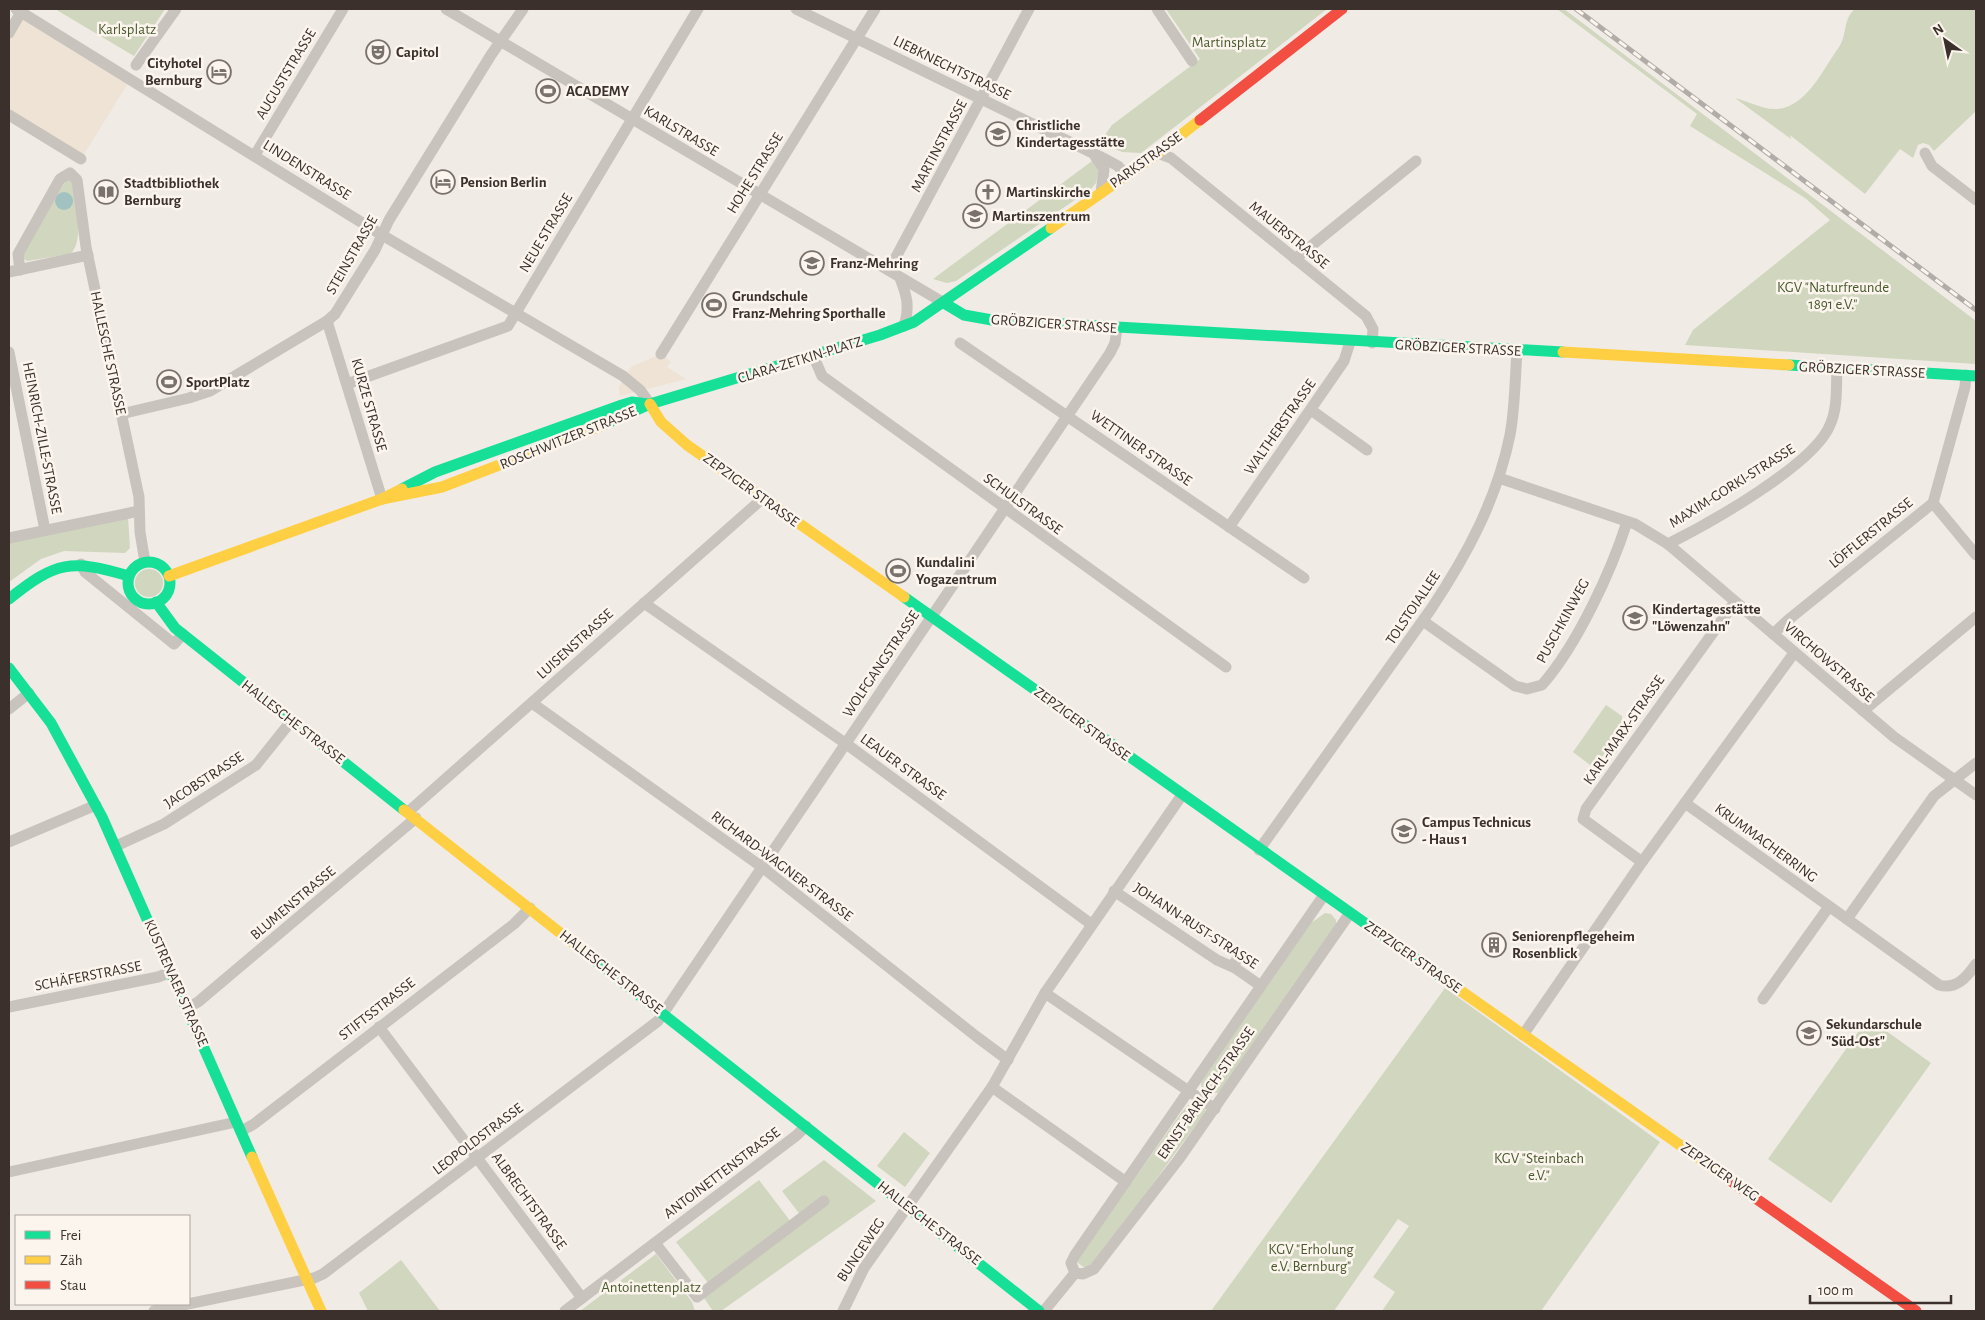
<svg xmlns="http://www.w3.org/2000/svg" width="1985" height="1320" font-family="'Alegreya Sans',sans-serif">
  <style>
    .green { fill: #d1d6bf }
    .plaza { fill: #eee3d5 }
    .water { fill: #a1c2c1 }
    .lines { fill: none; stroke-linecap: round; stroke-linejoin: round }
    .street { stroke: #c9c3be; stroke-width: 11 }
    .fast { stroke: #16e098; stroke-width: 11 }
    .slow { stroke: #ffcf43; stroke-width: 11 }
    .jam { stroke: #f24e42; stroke-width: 11 }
    .rail-casing { stroke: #b1aca8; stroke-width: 5 }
    .rail { stroke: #fbf5ee; stroke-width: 3; stroke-dasharray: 9; stroke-linecap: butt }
    .labels { text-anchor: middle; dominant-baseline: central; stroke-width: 5; stroke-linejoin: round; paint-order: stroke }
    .park-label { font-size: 15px; fill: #4a5a2e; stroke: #fbf5ee }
    .poi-label { font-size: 15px; font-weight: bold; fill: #3b302b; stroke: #fbf5ee; text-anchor: start }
    .street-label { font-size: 15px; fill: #3b302b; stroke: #fbf5ee }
  </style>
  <rect width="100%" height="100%" fill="#f0ebe5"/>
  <g class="green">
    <path d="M 55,9 L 165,9 L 134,56 Z"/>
    <path d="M 1166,9 L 1327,9 L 1141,153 L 1122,152 L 1100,142 L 1112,125 L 1200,59 Z"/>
    <path d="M 1557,9 L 1564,9 L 1976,321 L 1976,364 L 1685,345 L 1693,330 L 1830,220 L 1805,198 L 1690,126 L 1697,114 Z"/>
    <path d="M 1855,9 L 1976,9 L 1976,114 L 1975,112 L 1934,151 L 1929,145 L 1923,143 L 1918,145 L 1913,158 L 1900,149 L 1865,194 L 1790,135 L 1791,139 L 1735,98 C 1747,101 1764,110 1776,109 C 1807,108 1824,67 1839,47 C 1847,36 1843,18 1855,9 Z"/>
    <path d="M 1092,161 L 1099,171 L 1096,183 L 1091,189 L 956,281 L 947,283 L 933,279 Z"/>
    <path d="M 67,179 L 71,179 L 74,182 C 75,200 85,243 70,254 L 27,261 L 23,258 L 23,250 Z"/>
    <path d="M 128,517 L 130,548 L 125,553 L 64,551 L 41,559 L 9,582 L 9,543 Z"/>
    <circle cx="149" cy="583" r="14"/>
    <path d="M 1606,705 L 1622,716 L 1623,728 L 1594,768 L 1573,752 Z"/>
    <path d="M 1325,913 L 1331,914 L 1336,920 L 1336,926 L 1222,1089 L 1218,1093 L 1208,1093 L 1202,1089 L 1201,1083 L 1204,1078 L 1311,923 Z"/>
    <path d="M 1445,988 L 1660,1142 L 1541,1311 L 1382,1311 L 1395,1292 L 1373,1277 L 1409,1226 L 1398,1219 L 1334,1311 L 1211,1311 Z"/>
    <path d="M 1868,1018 L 1931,1063 L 1831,1203 L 1768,1159 Z"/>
    <path d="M 1197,1102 L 1202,1104 L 1206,1111 L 1098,1259 L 1092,1265 L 1085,1268 L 1078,1263 L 1079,1257 L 1181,1113 L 1188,1105 Z"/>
    <path d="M 904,1132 L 930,1153 L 905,1187 L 877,1166 Z"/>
    <path d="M 824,1160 L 876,1201 L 721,1311 L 713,1311 L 704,1298 L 805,1221 L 782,1191 Z"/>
    <path d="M 759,1180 L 791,1222 L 709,1284 L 676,1242 Z"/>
    <path d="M 656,1254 L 692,1302 L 695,1311 L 580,1311 Z"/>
    <path d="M 401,1260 L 440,1311 L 368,1311 L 359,1293 Z"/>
  </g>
  <g class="plaza">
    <path d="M 21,12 L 130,80 L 81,159 L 9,115 L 9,33 Z"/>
    <path d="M 661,354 L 671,362 L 667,367 L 686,379 L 620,396 L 619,387 L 631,367 Z"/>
  </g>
  <circle class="water" cx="64" cy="201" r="9"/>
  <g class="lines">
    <g class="street">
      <path d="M 16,9 L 382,235 L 623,376 L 640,390 L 650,404"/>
      <path d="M 446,9 L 944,303"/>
      <path d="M 796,9 L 1107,160 L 1118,166 L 1126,175"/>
      <path d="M 1157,9 L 1192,61"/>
      <path d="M 9,33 L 21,12"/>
      <path d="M 136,65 L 176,9"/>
      <path d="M 9,115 L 81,159"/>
      <path d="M 1158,153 L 1171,158 L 1366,316 L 1373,329 L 1372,343"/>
      <path d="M 1925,153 L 1932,166 L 1976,200"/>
      <path d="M 255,155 L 343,9"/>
      <path d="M 1095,156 L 1104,169 L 1101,193"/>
      <path d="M 1295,259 L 1416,161"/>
      <path d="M 20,270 L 18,254 L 60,179 L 70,173 L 77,180 L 86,247 L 139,497 L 140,532 L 145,562"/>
      <path d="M 889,270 L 1029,9"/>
      <path d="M 9,272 L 88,255"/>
      <path d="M 900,278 C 907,296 910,307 904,326"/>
      <path d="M 327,321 L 382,499"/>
      <path d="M 960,343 L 1304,578"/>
      <path d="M 9,352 L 45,530"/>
      <path d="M 661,354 L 875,9"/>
      <path d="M 813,355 L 822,376 L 1226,667"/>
      <path d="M 347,384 L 508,326 L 698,9"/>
      <path d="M 1311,410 L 1367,450"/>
      <path d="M 121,414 L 189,398 L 210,391 L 327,321 L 335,314 L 375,250 L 389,220 L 491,55 L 523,9"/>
      <path d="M 1499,478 L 1635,524 L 1668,544 C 1708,524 1814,465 1830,425 C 1838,408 1836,387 1837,368"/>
      <path d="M 1933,503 L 1976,555"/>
      <path d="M 1229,527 L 1344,361 L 1350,342"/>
      <path d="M 9,538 L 139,511"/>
      <path d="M 1668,544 L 1894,737 L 1976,795"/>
      <path d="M 81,564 L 85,572 L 174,644 L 183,634"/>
      <path d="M 644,603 L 845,743 L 1091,924"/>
      <path d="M 1423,621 L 1515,686 L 1527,689 L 1542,685 C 1577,645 1611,572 1627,522"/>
      <path d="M 1773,634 L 1788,620 L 1933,503 L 1965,387 L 1966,375"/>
      <path d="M 532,703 L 762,867 L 977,1037 L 1008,1060"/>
      <path d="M 9,709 L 29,693"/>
      <path d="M 1863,711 L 1976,617"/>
      <path d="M 1685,803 L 1939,985 C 1956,990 1967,977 1976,964"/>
      <path d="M 408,812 L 762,499"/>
      <path d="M 9,842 L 96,805"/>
      <path d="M 116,846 L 164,824 L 256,765 L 292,720"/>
      <path d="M 1259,850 L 1431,609 C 1467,555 1497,499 1510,435 C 1515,408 1515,379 1517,351"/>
      <path d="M 1642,862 L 1583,819 L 1586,809 L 1735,602"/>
      <path d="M 1114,891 L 1217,960 L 1235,968 L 1261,986"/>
      <path d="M 1847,919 L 1934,796 L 1976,763"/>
      <path d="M 1232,966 L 1240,956"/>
      <path d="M 1045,993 L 1215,1109"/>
      <path d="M 1763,999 L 1828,908"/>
      <path d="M 9,1007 L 158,977 L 171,972"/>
      <path d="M 187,1008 L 198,1002 L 416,818"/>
      <path d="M 379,1027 L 582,1298"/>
      <path d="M 1523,1035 L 1642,862 L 1794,653"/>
      <path d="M 992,1087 L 1126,1182"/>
      <path d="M 241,1131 L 254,1124 L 514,924 L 530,908"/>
      <path d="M 9,1172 L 236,1122"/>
      <path d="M 655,1243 L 697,1297 L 824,1201"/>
      <path d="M 1075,1273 L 1083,1274 L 1094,1269 L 1179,1159 L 1350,913"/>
      <path d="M 1075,1273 L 1071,1263 L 1075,1255 L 1324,895"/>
      <path d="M 154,1311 L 314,1278 L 323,1274 L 658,1021 L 1110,353 L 1115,343 L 1117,328"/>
      <path d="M 565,1311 L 797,1135 L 806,1126"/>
      <path d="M 843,1311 L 864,1268 L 992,1087 L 1045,993 L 1182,795"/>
      <path d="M 1044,1311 L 1075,1273"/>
    </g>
    <g class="fast">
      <path d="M 944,303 L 964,315 L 992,320 L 1563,352"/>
      <path d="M 1789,365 L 1976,376"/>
      <path d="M 603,425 L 650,404 L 880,335 L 914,322 L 1051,228"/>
      <path d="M 402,489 L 435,472 L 622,405 L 632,402 L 648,404"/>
      <circle cx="149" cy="583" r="21"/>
      <path d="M 904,597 L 1444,979"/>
      <path d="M 9,599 C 56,561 71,559 129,576"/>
      <path d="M 156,602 L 175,628 L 404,810"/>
      <path d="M 9,668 L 51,723 L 102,817 L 252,1157"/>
      <path d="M 592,958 L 1039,1311"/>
    </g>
    <g class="slow">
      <path d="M 1051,228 L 1158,153 L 1200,120"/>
      <path d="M 1563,352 L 1789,365"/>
      <path d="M 650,404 L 661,422 L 687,445 L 904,597"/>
      <path d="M 382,499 L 442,487 L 603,425"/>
      <path d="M 169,576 L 382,499 L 402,489"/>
      <path d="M 404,810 L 592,958"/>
      <path d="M 1444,979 L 1724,1176"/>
      <path d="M 252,1157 L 321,1311"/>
    </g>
    <g class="jam">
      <path d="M 1200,120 L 1342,9"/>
      <path d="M 1724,1176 L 1916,1311"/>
    </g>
    <g class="rail-casing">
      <path id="rail" d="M 1576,9 L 1976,310"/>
    </g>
    <use href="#rail" class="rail"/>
  </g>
  <defs>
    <g id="theatre-ring" transform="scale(1.25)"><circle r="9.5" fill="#fbf5ee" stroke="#7a716c" stroke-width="1.5"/><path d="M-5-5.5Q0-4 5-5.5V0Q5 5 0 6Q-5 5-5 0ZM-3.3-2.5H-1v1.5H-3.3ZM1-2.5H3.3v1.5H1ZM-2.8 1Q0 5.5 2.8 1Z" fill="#7a716c"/></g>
    <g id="hotel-ring" transform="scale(1.25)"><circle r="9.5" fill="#fbf5ee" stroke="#7a716c" stroke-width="1.5"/><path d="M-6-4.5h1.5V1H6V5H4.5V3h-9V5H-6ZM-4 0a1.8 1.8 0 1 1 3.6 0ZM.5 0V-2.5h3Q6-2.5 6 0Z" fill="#7a716c"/></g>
    <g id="stadium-ring" transform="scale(1.25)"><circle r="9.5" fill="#fbf5ee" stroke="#7a716c" stroke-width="1.5"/><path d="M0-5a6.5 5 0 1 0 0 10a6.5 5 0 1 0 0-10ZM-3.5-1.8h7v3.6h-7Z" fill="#7a716c"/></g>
    <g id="school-ring" transform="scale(1.25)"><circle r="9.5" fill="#fbf5ee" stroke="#7a716c" stroke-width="1.5"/><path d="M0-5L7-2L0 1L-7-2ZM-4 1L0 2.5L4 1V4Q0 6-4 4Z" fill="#7a716c"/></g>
    <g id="library-ring" transform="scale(1.25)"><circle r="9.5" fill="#fbf5ee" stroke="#7a716c" stroke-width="1.5"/><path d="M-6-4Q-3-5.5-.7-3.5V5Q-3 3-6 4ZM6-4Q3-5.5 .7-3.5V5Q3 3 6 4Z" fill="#7a716c"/></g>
    <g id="church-ring" transform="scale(1.25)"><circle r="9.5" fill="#fbf5ee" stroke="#7a716c" stroke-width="1.5"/><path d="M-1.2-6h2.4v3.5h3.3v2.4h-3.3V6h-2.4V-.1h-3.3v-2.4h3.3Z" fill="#7a716c"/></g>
    <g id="building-ring" transform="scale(1.25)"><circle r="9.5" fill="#fbf5ee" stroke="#7a716c" stroke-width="1.5"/><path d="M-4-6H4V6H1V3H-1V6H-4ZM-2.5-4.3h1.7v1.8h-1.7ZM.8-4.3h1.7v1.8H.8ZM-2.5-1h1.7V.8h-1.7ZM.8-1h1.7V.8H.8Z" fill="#7a716c"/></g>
  </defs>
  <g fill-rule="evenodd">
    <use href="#theatre-ring" x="378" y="52"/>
    <use href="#hotel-ring" x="219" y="72"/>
    <use href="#stadium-ring" x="548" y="91"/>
    <use href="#school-ring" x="998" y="134"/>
    <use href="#hotel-ring" x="443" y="182"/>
    <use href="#library-ring" x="106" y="192"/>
    <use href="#church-ring" x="988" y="192"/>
    <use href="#school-ring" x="975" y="216"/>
    <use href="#school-ring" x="812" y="263"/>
    <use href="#stadium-ring" x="714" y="305"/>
    <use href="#stadium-ring" x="169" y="382"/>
    <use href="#stadium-ring" x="898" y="571"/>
    <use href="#school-ring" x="1635" y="618"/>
    <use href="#school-ring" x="1404" y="831"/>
    <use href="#building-ring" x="1494" y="945"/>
    <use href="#school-ring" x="1809" y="1033"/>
  </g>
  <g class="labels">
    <g class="park-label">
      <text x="127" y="29">Karlsplatz</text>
      <text x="1229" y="42">Martinsplatz</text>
      <text x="1833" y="287">KGV "Naturfreunde<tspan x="1833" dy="17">1891 e.V."</tspan></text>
      <text x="1539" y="1158">KGV "Steinbach<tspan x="1539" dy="17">e.V."</tspan></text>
      <text x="1311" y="1249">KGV "Erholung<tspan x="1311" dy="17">e.V. Bernburg"</tspan></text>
      <text x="651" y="1287">Antoinettenplatz</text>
    </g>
    <g class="poi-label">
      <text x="396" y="52">Capitol</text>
      <text x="202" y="63" text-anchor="end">Cityhotel<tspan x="202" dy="17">Bernburg</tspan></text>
      <text x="566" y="91">ACADEMY</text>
      <text x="1016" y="125">Christliche<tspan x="1016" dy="17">Kindertagesstätte</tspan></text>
      <text x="460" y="182">Pension Berlin</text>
      <text x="124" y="183">Stadtbibliothek<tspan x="124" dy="17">Bernburg</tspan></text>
      <text x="1006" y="192">Martinskirche</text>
      <text x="992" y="216">Martinszentrum</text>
      <text x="830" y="263">Franz-Mehring</text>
      <text x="732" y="296">Grundschule<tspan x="732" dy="17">Franz-Mehring Sporthalle</tspan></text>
      <text x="186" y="382">SportPlatz</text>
      <text x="916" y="562">Kundalini<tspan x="916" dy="17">Yogazentrum</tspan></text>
      <text x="1652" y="609">Kindertagesstätte<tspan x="1652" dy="17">"Löwenzahn"</tspan></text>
      <text x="1422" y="822">Campus Technicus<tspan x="1422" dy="17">- Haus 1</tspan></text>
      <text x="1512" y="936">Seniorenpflegeheim<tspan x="1512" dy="17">Rosenblick</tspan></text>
      <text x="1826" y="1024">Sekundarschule<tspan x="1826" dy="17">"Süd-Ost"</tspan></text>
    </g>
    <g class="street-label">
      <text transform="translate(952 68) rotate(26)">LIEBKNECHTSTRASSE</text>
      <text transform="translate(286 74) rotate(-59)">AUGUSTSTRASSE</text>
      <text transform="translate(681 131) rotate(31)">KARLSTRASSE</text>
      <text transform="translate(939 146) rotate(-62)">MARTINSTRASSE</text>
      <text transform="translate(1146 160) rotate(-36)">PARKSTRASSE</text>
      <text transform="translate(307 170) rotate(32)">LINDENSTRASSE</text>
      <text transform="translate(755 173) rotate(-58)">HOHE STRASSE</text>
      <text transform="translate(546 233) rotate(-59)">NEUE STRASSE</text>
      <text transform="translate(1289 235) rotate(39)">MAUERSTRASSE</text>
      <text transform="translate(352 255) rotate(-60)">STEINSTRASSE</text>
      <text transform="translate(1054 324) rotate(4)">GRÖBZIGER STRASSE</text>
      <text transform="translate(1458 348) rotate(3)">GRÖBZIGER STRASSE</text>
      <text transform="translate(108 353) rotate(78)">HALLESCHE STRASSE</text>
      <text transform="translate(800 360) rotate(-17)">CLARA-ZETKIN-PLATZ</text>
      <text transform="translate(1862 370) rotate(3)">GRÖBZIGER STRASSE</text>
      <text transform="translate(369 405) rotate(74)">KURZE STRASSE</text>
      <text transform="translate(1280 427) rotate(-55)">WALTHERSTRASSE</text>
      <text transform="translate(42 438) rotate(79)">HEINRICH-ZILLE-STRASSE</text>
      <text transform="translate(568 438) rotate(-22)">ROSCHWITZER STRASSE</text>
      <text transform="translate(1141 448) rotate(35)">WETTINER STRASSE</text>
      <text transform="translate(1732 486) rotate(-32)">MAXIM-GORKI-STRASSE</text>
      <text transform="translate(751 490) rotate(36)">ZEPZIGER STRASSE</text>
      <text transform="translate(1023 504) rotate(36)">SCHULSTRASSE</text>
      <text transform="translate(1871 533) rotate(-39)">LÖFFLERSTRASSE</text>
      <text transform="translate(1413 608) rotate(-56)">TOLSTOIALLEE</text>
      <text transform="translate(1563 621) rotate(-61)">PUSCHKINWEG</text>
      <text transform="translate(575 644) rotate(-42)">LUISENSTRASSE</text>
      <text transform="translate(1829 662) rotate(41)">VIRCHOWSTRASSE</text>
      <text transform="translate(881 664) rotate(-56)">WOLFGANGSTRASSE</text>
      <text transform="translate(293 722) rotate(38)">HALLESCHE STRASSE</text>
      <text transform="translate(1082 724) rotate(36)">ZEPZIGER STRASSE</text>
      <text transform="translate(1624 730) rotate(-55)">KARL-MARX-STRASSE</text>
      <text transform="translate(903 767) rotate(36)">LEAUER STRASSE</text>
      <text transform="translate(204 780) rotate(-33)">JACOBSTRASSE</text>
      <text transform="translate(1766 843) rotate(36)">KRUMMACHERRING</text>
      <text transform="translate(782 866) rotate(37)">RICHARD-WAGNER-STRASSE</text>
      <text transform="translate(293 903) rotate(-40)">BLUMENSTRASSE</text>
      <text transform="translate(1196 926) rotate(33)">JOHANN-RUST-STRASSE</text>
      <text transform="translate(1413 957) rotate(35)">ZEPZIGER STRASSE</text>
      <text transform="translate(611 972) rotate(38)">HALLESCHE STRASSE</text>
      <text transform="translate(88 976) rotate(-11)">SCHÄFERSTRASSE</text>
      <text transform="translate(176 983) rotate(66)">KUSTRENAER STRASSE</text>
      <text transform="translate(377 1009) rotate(-38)">STIFTSSTRASSE</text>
      <text transform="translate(1206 1093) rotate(-55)">ERNST-BARLACH-STRASSE</text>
      <text transform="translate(478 1139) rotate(-37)">LEOPOLDSTRASSE</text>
      <text transform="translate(1720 1172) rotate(35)">ZEPZIGER WEG</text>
      <text transform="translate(722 1173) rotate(-37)">ANTOINETTENSTRASSE</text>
      <text transform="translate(529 1201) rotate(54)">ALBRECHTSTRASSE</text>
      <text transform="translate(929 1223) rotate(38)">HALLESCHE STRASSE</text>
      <text transform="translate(861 1250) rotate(-56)">BUNGEWEG</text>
    </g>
  </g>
  <rect width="1985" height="1320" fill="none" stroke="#3b302b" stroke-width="20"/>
  <rect x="15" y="1215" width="175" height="90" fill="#fbf5ee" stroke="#aea6a0"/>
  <rect x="25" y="1231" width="25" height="8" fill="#16e098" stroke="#aea6a0"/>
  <text x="60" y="1240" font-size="15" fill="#3b302b">Frei</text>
  <rect x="25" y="1256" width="25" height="8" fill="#ffcf43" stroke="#aea6a0"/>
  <text x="60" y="1265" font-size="15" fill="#3b302b">Zäh</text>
  <rect x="25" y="1281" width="25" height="8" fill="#f24e42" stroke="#aea6a0"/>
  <text x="60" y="1290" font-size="15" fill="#3b302b">Stau</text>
  <g transform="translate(1945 40) rotate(327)" stroke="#fbf5ee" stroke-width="4" paint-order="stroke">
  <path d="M0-4L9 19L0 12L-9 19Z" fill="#3b302b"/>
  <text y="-8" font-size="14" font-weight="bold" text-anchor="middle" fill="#3b302b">N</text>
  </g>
  <path d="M1810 1295v8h141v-8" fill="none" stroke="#3b302b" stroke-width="2.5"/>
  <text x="1818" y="1295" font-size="15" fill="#3b302b" stroke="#fbf5ee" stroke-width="4" paint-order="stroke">100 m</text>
</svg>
